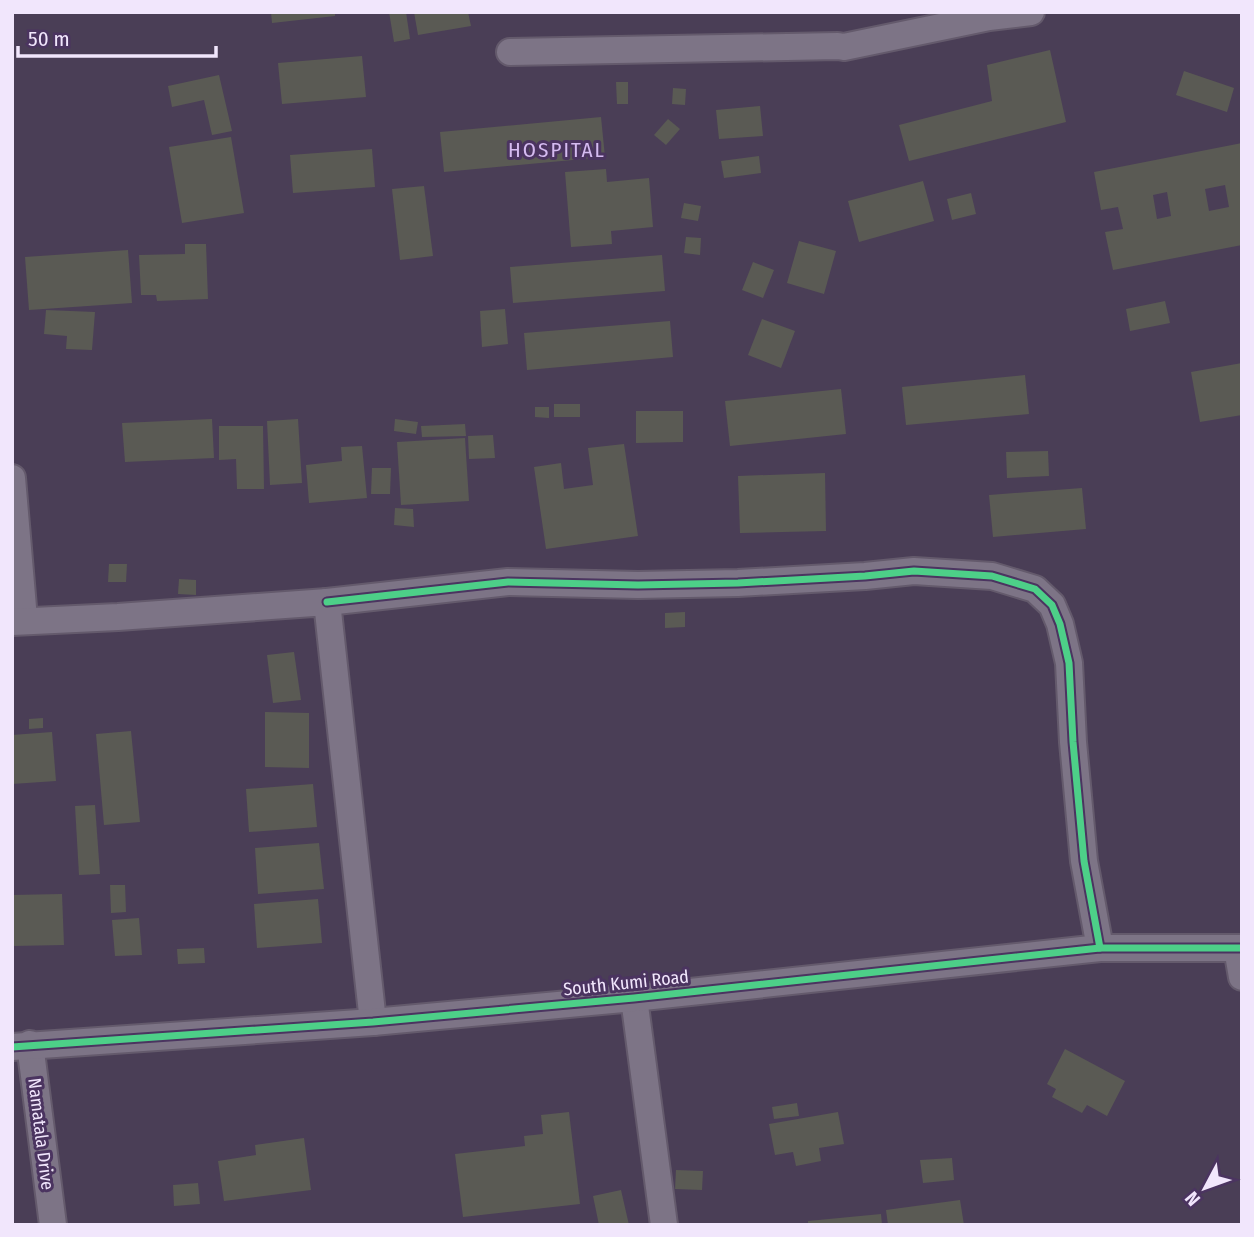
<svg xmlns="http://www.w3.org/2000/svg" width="1254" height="1237" font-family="'Fira Sans Condensed',sans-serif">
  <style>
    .building { fill: #5a5a54; fill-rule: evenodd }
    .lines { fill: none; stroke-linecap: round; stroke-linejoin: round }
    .street-casing { stroke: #645a6c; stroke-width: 30 }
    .street { stroke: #7d7486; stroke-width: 26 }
    .cycleway-casing { stroke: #4b3460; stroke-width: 11 }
    .cycleway { stroke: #4dcf88; stroke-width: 7 }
    .labels { text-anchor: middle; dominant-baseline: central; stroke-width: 6; stroke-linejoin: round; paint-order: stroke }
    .street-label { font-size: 18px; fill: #f1e6fc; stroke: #4b3460 }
    .quarter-label { font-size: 21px; letter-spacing: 2px; fill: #d5bbf0; stroke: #4b3460 }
  </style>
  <rect width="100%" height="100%" fill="#4a3e56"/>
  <g class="building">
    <path d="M 271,12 L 335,12 L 335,16 L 272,23 Z"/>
    <path d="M 389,12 L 406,12 L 410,39 L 394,42 Z"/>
    <path d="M 414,12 L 468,12 L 471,26 L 418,35 Z"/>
    <path d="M 1050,50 L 1066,122 L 909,161 L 899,125 L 992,101 L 987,65 Z"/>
    <path d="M 362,56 L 366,97 L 282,104 L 278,63 Z"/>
    <path d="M 1184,71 L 1234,88 L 1227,112 L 1176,95 Z"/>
    <path d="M 219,75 L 232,131 L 212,135 L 204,100 L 172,107 L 168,86 Z"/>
    <path d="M 616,82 L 628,82 L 628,104 L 617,104 Z"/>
    <path d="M 673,88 L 686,89 L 685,105 L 672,104 Z"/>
    <path d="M 760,106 L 763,136 L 719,139 L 716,110 Z"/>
    <path d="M 601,117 L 605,157 L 444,172 L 440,132 Z"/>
    <path d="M 668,119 L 680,129 L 666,145 L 654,135 Z"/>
    <path d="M 231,137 L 244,213 L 182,223 L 169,147 Z"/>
    <path d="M 1242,143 L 1242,245 L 1113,270 L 1105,232 L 1123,229 L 1118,207 L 1101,210 L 1094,172 ZM 1225,185 L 1229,207 L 1209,211 L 1205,189 ZM 1167,192 L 1171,216 L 1157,219 L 1153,195 Z"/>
    <path d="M 372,149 L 375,187 L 293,193 L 290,155 Z"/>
    <path d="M 759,156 L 761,173 L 724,178 L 721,161 Z"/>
    <path d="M 606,169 L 607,182 L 649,178 L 653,227 L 611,231 L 612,244 L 571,247 L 565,172 Z"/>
    <path d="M 923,181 L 934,221 L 859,242 L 848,201 Z"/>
    <path d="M 424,186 L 433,256 L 400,260 L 392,189 Z"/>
    <path d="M 971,193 L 976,214 L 952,220 L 947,199 Z"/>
    <path d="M 684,203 L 701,206 L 698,221 L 681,218 Z"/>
    <path d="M 686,237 L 701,238 L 700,255 L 684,253 Z"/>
    <path d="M 799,241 L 836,251 L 824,294 L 787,283 Z"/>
    <path d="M 185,244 L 206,244 L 208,299 L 157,301 L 156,295 L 141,295 L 139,255 L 185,254 Z"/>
    <path d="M 128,250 L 132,303 L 29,310 L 25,257 Z"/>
    <path d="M 662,255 L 665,291 L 513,303 L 510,267 Z"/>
    <path d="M 753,262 L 774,270 L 763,298 L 742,290 Z"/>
    <path d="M 1165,301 L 1170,323 L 1130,331 L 1126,309 Z"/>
    <path d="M 505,309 L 508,344 L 482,347 L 480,311 Z"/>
    <path d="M 46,310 L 95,312 L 92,350 L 66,349 L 67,336 L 44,334 Z"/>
    <path d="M 762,319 L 795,331 L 781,368 L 748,355 Z"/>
    <path d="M 670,321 L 673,357 L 527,370 L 524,333 Z"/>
    <path d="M 1242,363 L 1242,415 L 1200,422 L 1191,372 Z"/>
    <path d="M 1025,375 L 1029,414 L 906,425 L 902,387 Z"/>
    <path d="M 841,389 L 846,434 L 730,446 L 725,401 Z"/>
    <rect x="554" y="404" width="26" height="13"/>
    <path d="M 535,407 L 549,407 L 549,418 L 535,417 Z"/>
    <path d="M 636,411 L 683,411 L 683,442 L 636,443 Z"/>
    <path d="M 212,419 L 214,458 L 125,462 L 122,423 Z"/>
    <path d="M 298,419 L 302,483 L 270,485 L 267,421 Z"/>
    <path d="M 395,419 L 418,422 L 416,434 L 394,431 Z"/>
    <path d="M 465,424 L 466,436 L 422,437 L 421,426 Z"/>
    <path d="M 219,426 L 263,426 L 264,489 L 237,489 L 236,459 L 219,460 Z"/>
    <path d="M 493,435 L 495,458 L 469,459 L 468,436 Z"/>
    <path d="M 465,438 L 469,501 L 401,505 L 397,442 Z"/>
    <path d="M 624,444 L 638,536 L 546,549 L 534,467 L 561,463 L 564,489 L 593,485 L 588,448 Z"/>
    <path d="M 362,446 L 367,498 L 309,503 L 306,465 L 342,461 L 341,447 Z"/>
    <path d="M 1048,451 L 1049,476 L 1007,478 L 1006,452 Z"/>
    <path d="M 372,468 L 391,468 L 390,494 L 371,494 Z"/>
    <path d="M 825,473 L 826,531 L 740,533 L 738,476 Z"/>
    <path d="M 1082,488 L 1086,529 L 993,537 L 989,495 Z"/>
    <path d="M 395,508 L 413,509 L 414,527 L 394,525 Z"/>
    <path d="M 109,564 L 127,564 L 126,582 L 108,582 Z"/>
    <path d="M 179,579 L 196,580 L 196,595 L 178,594 Z"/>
    <path d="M 685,612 L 685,627 L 665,628 L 665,613 Z"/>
    <path d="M 294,652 L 301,700 L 273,703 L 267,655 Z"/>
    <path d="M 265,712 L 309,713 L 309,768 L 265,767 Z"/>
    <path d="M 43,718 L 43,728 L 29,729 L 29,719 Z"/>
    <path d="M 131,731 L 140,822 L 104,825 L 96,734 Z"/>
    <path d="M 52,732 L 56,781 L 12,784 L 12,735 Z"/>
    <path d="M 313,784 L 317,827 L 249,832 L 246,789 Z"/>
    <path d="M 95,805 L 100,874 L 79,875 L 75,806 Z"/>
    <path d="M 319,843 L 324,889 L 258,894 L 255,848 Z"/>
    <path d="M 110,885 L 125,885 L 126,912 L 111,913 Z"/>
    <path d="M 62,894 L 64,945 L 12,946 L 12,895 Z"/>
    <path d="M 318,899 L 322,943 L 257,948 L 254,904 Z"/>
    <path d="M 139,918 L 142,955 L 115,956 L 112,920 Z"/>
    <path d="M 204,948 L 205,963 L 178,964 L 177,949 Z"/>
    <path d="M 1065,1049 L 1125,1081 L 1107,1116 L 1087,1105 L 1082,1113 L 1052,1097 L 1056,1089 L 1047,1084 Z"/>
    <path d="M 797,1103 L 799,1116 L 774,1119 L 772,1107 Z"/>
    <path d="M 569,1112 L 580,1204 L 463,1217 L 455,1154 L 525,1146 L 524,1136 L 543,1134 L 541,1115 Z"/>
    <path d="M 838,1112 L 844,1144 L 819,1148 L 821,1161 L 796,1166 L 793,1152 L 775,1155 L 769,1124 Z"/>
    <path d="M 304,1138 L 311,1190 L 224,1201 L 218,1161 L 256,1155 L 255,1145 Z"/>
    <path d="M 952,1158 L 954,1180 L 923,1183 L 920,1160 Z"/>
    <path d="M 676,1170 L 703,1171 L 702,1190 L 675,1189 Z"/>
    <path d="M 198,1183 L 200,1204 L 174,1206 L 173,1185 Z"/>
    <path d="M 621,1190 L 629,1225 L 599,1225 L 593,1196 Z"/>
    <path d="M 960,1200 L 964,1225 L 888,1225 L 886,1210 Z"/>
    <path d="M 881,1214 L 882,1225 L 808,1225 L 808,1221 Z"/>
  </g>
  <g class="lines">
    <g class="street-casing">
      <g id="street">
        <path d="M 510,52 L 838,46 L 844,47 L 989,17 L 1031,12"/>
        <path d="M 12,478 L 24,619"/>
        <path d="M 327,602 L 508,582 L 638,585 L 738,583 L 865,576 L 914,571 L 992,576 L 1035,589 L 1052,605 L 1060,624 L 1069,663 L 1073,742 L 1084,861 L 1100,948"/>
        <path d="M 12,622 L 118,617 L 327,602 L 373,1022"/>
        <path d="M 1237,948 L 1242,977"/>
        <path d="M 634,998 L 664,1225"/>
        <path d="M 30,1044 L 53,1225"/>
        <path d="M 12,1047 L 373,1022 L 634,998 L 1100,948 L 1242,948"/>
      </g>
    </g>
    <use href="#street" class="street"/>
    <g class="cycleway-casing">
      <g id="cycleway">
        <path d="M 327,602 L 508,582 L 638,585 L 738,583 L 865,576 L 914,571 L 992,576 L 1035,589 L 1052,605 L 1060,624 L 1069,663 L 1073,742 L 1084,861 L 1100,948"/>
        <path d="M 12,1047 L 373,1022 L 634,998 L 1100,948 L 1242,948"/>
      </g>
    </g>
    <use href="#cycleway" class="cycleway"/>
  </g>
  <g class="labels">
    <g class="street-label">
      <text transform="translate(626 983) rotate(-6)">South Kumi Road</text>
      <text transform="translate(41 1134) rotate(83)">Namatala Drive</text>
    </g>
    <g class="quarter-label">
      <text x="557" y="150">HOSPITAL</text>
    </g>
  </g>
  <rect width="1254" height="1237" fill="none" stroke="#f1e6fc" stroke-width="28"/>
  <g transform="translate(1205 1188) rotate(229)" stroke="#4b3460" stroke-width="5" paint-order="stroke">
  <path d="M0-5L12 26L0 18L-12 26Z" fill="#f1e6fc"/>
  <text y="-10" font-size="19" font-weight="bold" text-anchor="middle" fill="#f1e6fc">N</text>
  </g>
  <path d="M18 46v10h198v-10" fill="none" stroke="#f1e6fc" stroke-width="3.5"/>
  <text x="28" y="46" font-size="21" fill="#f1e6fc" stroke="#4b3460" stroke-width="5" paint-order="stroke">50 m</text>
</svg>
